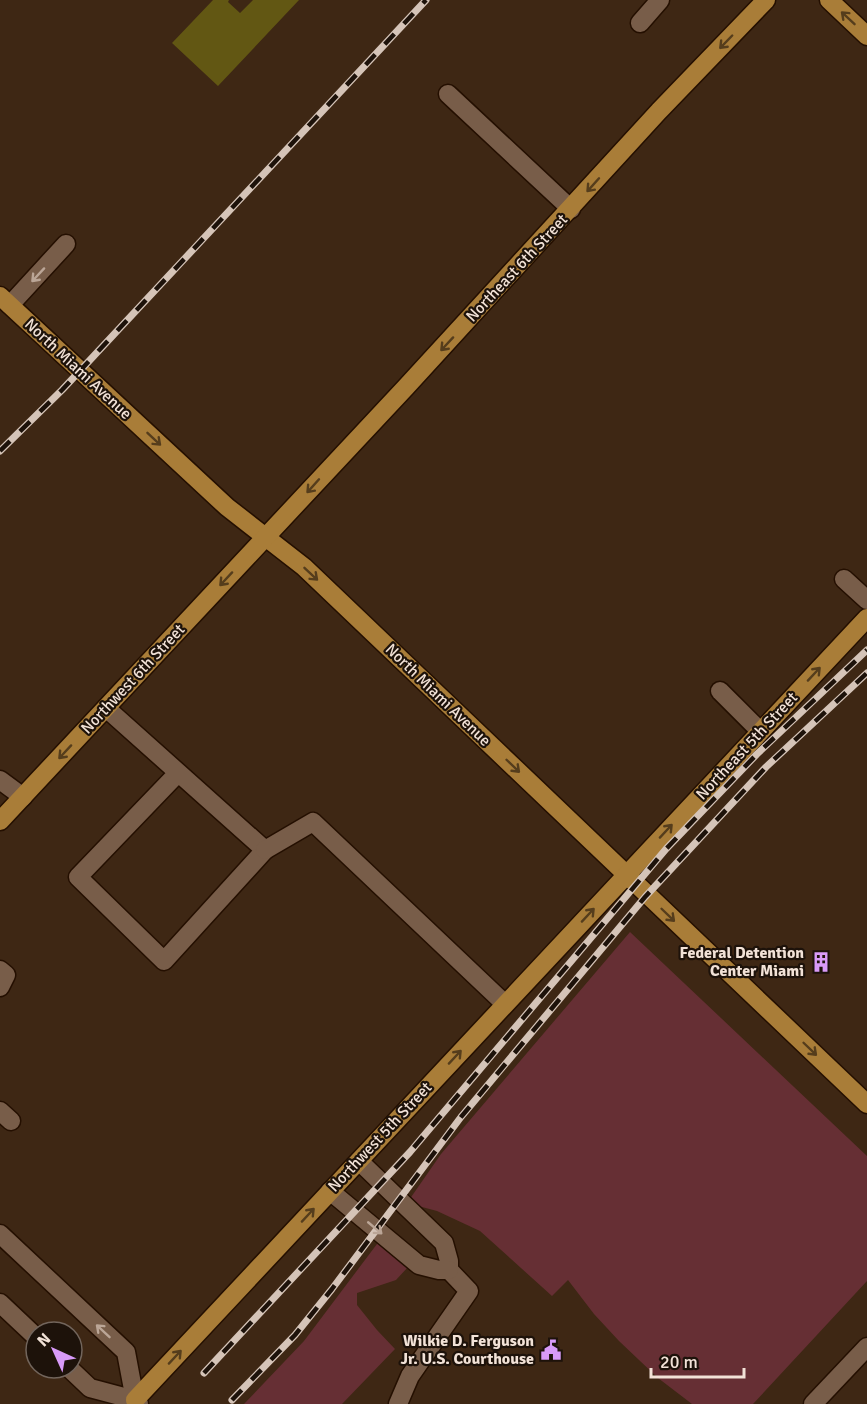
<svg xmlns="http://www.w3.org/2000/svg" width="867" height="1404" font-family="Signika,sans-serif">
  <style>
    .green { fill: #662f34 }
    .water { fill: #625713 }
    .lines { fill: none; stroke-linecap: round; stroke-linejoin: round }
    .minor-casing { stroke: #240f00; stroke-width: 21 }
    .major-casing { stroke: #240f00; stroke-width: 21 }
    .minor { stroke: #785d49; stroke-width: 18 }
    .major { stroke: #a97d38; stroke-width: 18 }
    .rail-casing { stroke: #d5c4b8; stroke-width: 7 }
    .rail { stroke: #1d120a; stroke-width: 4.5; stroke-dasharray: 14; stroke-linecap: butt }
    .oneway { stroke: #553d1c }
    .oneway2 { stroke: #bba697 }
    .labels { text-anchor: middle; dominant-baseline: central; stroke-width: 4.5; stroke-linejoin: round; paint-order: stroke }
    .street-label { font-size: 16px; fill: #f2e2d7; stroke: #1d120a }
    .poi-label { font-size: 16px; font-weight: bold; fill: #f2e2d7; stroke: #1d120a; text-anchor: end }
  </style>
  <rect width="100%" height="100%" fill="#3e2714"/>
  <g class="green">
    <path d="M 630,932 L 867,1156 L 867,1281 L 753,1404 L 692,1404 L 658,1378 L 619,1341 L 594,1314 L 568,1280 L 552,1296 L 480,1231 L 437,1211 L 407,1203 L 441,1154 Z"/>
    <path d="M 383,1236 L 408,1267 L 396,1280 L 357,1293 L 357,1305 L 377,1330 L 395,1349 L 342,1404 L 244,1404 L 304,1341 Z"/>
  </g>
  <path class="water" d="M 213,0 L 229,0 L 228,2 L 240,13 L 253,0 L 299,0 L 218,86 L 172,43 Z"/>
  <g class="lines">
    <g class="minor-casing">
      <g id="minor">
        <path d="M 640,23 L 660,0"/>
        <path d="M 448,94 L 571,209"/>
        <path d="M 10,305 L 66,244"/>
        <path d="M 844,579 L 867,600"/>
        <path d="M 720,691 L 760,731"/>
        <path d="M 106,708 L 265,850 L 164,961 L 78,877 L 178,773"/>
        <path d="M 0,780 L 23,797"/>
        <path d="M 265,850 L 313,822 L 505,1004"/>
        <path d="M 0,970 L 6,975 L 0,987"/>
        <path d="M 0,1111 L 11,1121"/>
        <path d="M 359,1161 L 444,1243 L 449,1261 L 449,1270 L 469,1291 L 410,1376 L 398,1404"/>
        <path d="M 330,1191 L 419,1265 L 439,1270 L 449,1270"/>
        <path d="M 0,1234 L 126,1352 L 135,1400"/>
        <path d="M 0,1303 L 36,1337"/>
        <path d="M 69,1368 L 90,1388 L 135,1400 L 139,1404"/>
        <path d="M 813,1404 L 867,1347"/>
      </g>
    </g>
    <g class="major-casing">
      <g id="major">
        <path d="M 829,0 L 867,36"/>
        <path d="M 0,296 L 227,507 L 304,567 L 867,1104"/>
        <path d="M 0,821 L 406,387 L 659,111 L 766,0"/>
        <path d="M 135,1400 L 867,618"/>
      </g>
    </g>
    <use href="#minor" class="minor"/>
    <use href="#major" class="major"/>
    <g class="rail-casing">
      <g id="rail">
        <path d="M 0,451 L 62,390 L 426,0"/>
        <path d="M 204,1373 L 410,1152 L 666,849 L 757,754 L 867,650"/>
        <path d="M 232,1400 L 295,1335 L 332,1289 L 461,1117 L 645,897 L 766,767 L 867,673"/>
      </g>
    </g>
    <use href="#rail" class="rail"/>
  </g>
  <defs><path id="oneway-shaft" d="M-6 0H5M1.5-3L5.5 0L1.5 3" fill="none" stroke-width="1.6" stroke-linecap="round" stroke-linejoin="round" transform="scale(1.5)"/></defs>
  <g class="oneway">
    <use href="#oneway-shaft" transform="translate(848 18) rotate(-137)"/>
    <use href="#oneway-shaft" transform="translate(726 42) rotate(134)"/>
    <use href="#oneway-shaft" transform="translate(593 185) rotate(132)"/>
    <use href="#oneway-shaft" transform="translate(447 344) rotate(133)"/>
    <use href="#oneway-shaft" transform="translate(154 439) rotate(43)"/>
    <use href="#oneway-shaft" transform="translate(313 486) rotate(132)"/>
    <use href="#oneway-shaft" transform="translate(311 574) rotate(43)"/>
    <use href="#oneway-shaft" transform="translate(226 579) rotate(133)"/>
    <use href="#oneway-shaft" transform="translate(814 674) rotate(-47)"/>
    <use href="#oneway-shaft" transform="translate(65 752) rotate(133)"/>
    <use href="#oneway-shaft" transform="translate(513 766) rotate(44)"/>
    <use href="#oneway-shaft" transform="translate(666 831) rotate(-47)"/>
    <use href="#oneway-shaft" transform="translate(588 915) rotate(-47)"/>
    <use href="#oneway-shaft" transform="translate(668 915) rotate(44)"/>
    <use href="#oneway-shaft" transform="translate(810 1049) rotate(44)"/>
    <use href="#oneway-shaft" transform="translate(455 1057) rotate(-47)"/>
    <use href="#oneway-shaft" transform="translate(308 1215) rotate(-47)"/>
    <use href="#oneway-shaft" transform="translate(175 1357) rotate(-47)"/>
  </g>
  <g class="oneway2">
    <use href="#oneway-shaft" transform="translate(38 275) rotate(133)"/>
    <use href="#oneway-shaft" transform="translate(375 1228) rotate(40)"/>
    <use href="#oneway-shaft" transform="translate(103 1331) rotate(-137)"/>
  </g>
  <defs>
    <g id="building-bare" transform="scale(1.62)"><path d="M-4-6H4V6H1V3H-1V6H-4ZM-2.5-4.3h1.7v1.8h-1.7ZM.8-4.3h1.7v1.8H.8ZM-2.5-1h1.7V.8h-1.7ZM.8-1h1.7V.8H.8Z" fill="#d89af8" stroke="#1d120a" stroke-width="2.5" paint-order="stroke"/></g>
    <g id="civic-bare" transform="scale(1.62)"><path d="M-.6-6.5H3V-4.5H.6V-3L4-1V1h2V6H-6V1h2V-1L-.6-3ZM-1.2 2.5V6h2.4V2.5Z" fill="#d89af8" stroke="#1d120a" stroke-width="2.5" paint-order="stroke"/></g>
  </defs>
  <g fill-rule="evenodd">
    <use href="#building-bare" x="821" y="962"/>
    <use href="#civic-bare" x="551" y="1350"/>
  </g>
  <g class="labels">
    <g class="street-label">
      <text transform="translate(517 268) rotate(-47)">Northeast 6th Street</text>
      <text transform="translate(78 369) rotate(43)">North Miami Avenue</text>
      <text transform="translate(133 679) rotate(-47)">Northwest 6th Street</text>
      <text transform="translate(438 695) rotate(44)">North Miami Avenue</text>
      <text transform="translate(747 746) rotate(-47)">Northeast 5th Street</text>
      <text transform="translate(380 1137) rotate(-47)">Northwest 5th Street</text>
    </g>
    <g class="poi-label">
      <text x="804" y="953">Federal Detention<tspan x="804" dy="18">Center Miami</tspan></text>
      <text x="534" y="1341">Wilkie D. Ferguson<tspan x="534" dy="18">Jr. U.S. Courthouse</tspan></text>
    </g>
  </g>
  <g transform="translate(54 1350) rotate(315)"><circle r="28" fill="#1d120a" stroke="#72655c" stroke-width="1.5"/>
  <path d="M0-4.5L10 22L0 15L-10 22Z" fill="#d89af8"/>
  <text y="-9" font-size="16" font-weight="bold" text-anchor="middle" fill="#f2e2d7">N</text>
  </g>
  <path d="M651 1368v9h93v-9" fill="none" stroke="#f2e2d7" stroke-width="3"/>
  <text x="660" y="1368" font-size="18" fill="#f2e2d7" stroke="#1d120a" stroke-width="4.5" paint-order="stroke">20 m</text>
</svg>
